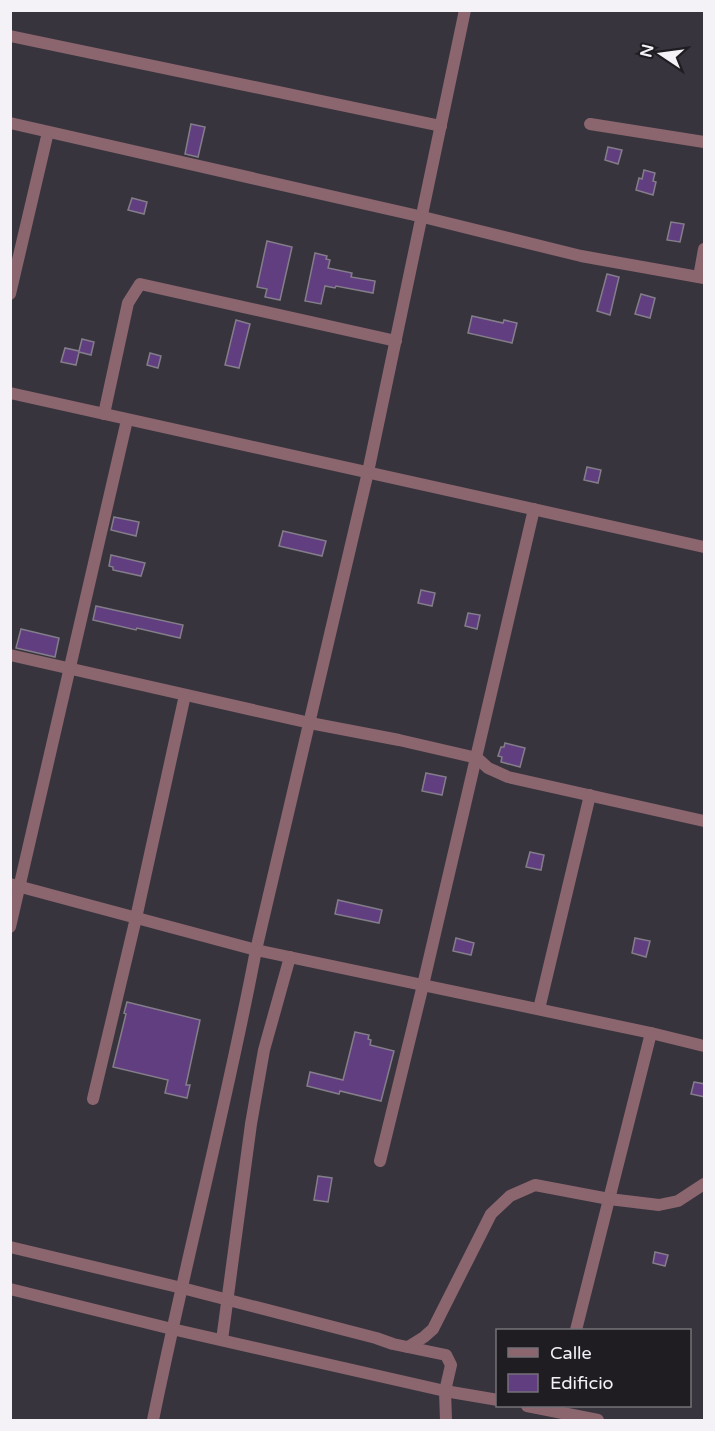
<svg xmlns="http://www.w3.org/2000/svg" width="715" height="1431" font-family="'Varela Round',sans-serif">
  <style>
    .building { fill: #603e80; stroke: #837e89; stroke-width: 1.5 }
    .lines { fill: none; stroke-linecap: round; stroke-linejoin: round }
    .minor { stroke: #8b666f; stroke-width: 12 }
  </style>
  <rect width="100%" height="100%" fill="#38343d"/>
  <g class="building">
    <path d="M 191,124 L 205,127 L 198,157 L 185,154 Z"/>
    <path d="M 608,147 L 622,150 L 618,164 L 605,160 Z"/>
    <path d="M 644,170 L 655,173 L 653,181 L 656,182 L 653,195 L 636,190 L 639,178 L 642,179 Z"/>
    <path d="M 132,198 L 147,202 L 144,214 L 128,210 Z"/>
    <path d="M 671,222 L 684,224 L 680,242 L 667,240 Z"/>
    <path d="M 267,241 L 292,247 L 280,300 L 265,297 L 267,289 L 257,287 Z"/>
    <path d="M 315,253 L 327,256 L 326,259 L 330,260 L 328,268 L 352,273 L 351,277 L 375,281 L 373,293 L 336,286 L 335,288 L 325,286 L 321,304 L 305,301 Z"/>
    <path d="M 607,274 L 619,277 L 610,315 L 597,311 Z"/>
    <path d="M 641,294 L 655,298 L 650,318 L 635,314 Z"/>
    <path d="M 472,316 L 503,323 L 504,320 L 517,323 L 512,343 L 468,333 Z"/>
    <path d="M 236,320 L 250,324 L 239,368 L 225,365 Z"/>
    <path d="M 82,339 L 94,342 L 91,355 L 79,352 L 76,365 L 61,362 L 65,348 L 79,351 Z"/>
    <path d="M 150,353 L 161,356 L 158,368 L 147,365 Z"/>
    <path d="M 587,467 L 601,470 L 598,483 L 584,480 Z"/>
    <path d="M 114,517 L 139,522 L 136,536 L 111,530 Z"/>
    <path d="M 283,531 L 326,541 L 322,556 L 279,546 Z"/>
    <path d="M 111,555 L 145,563 L 141,576 L 113,570 L 113,567 L 109,566 Z"/>
    <path d="M 421,590 L 435,593 L 432,606 L 418,603 Z"/>
    <path d="M 96,606 L 183,625 L 180,638 L 137,628 L 136,630 L 93,620 Z"/>
    <path d="M 468,613 L 480,615 L 477,629 L 465,626 Z"/>
    <path d="M 21,629 L 59,638 L 55,657 L 16,648 Z"/>
    <path d="M 505,743 L 525,748 L 520,767 L 501,762 L 502,757 L 498,756 L 501,747 L 504,747 Z"/>
    <path d="M 426,773 L 446,777 L 442,795 L 422,791 Z"/>
    <path d="M 530,852 L 544,855 L 541,870 L 526,867 Z"/>
    <path d="M 338,900 L 382,910 L 379,923 L 335,914 Z"/>
    <path d="M 456,938 L 474,943 L 471,955 L 453,951 Z"/>
    <path d="M 635,938 L 650,941 L 646,957 L 632,953 Z"/>
    <path d="M 127,1002 L 200,1020 L 186,1085 L 190,1085 L 187,1098 L 165,1093 L 168,1080 L 113,1067 L 126,1014 L 124,1013 Z"/>
    <path d="M 355,1032 L 369,1035 L 368,1039 L 371,1040 L 370,1045 L 394,1051 L 381,1101 L 340,1091 L 339,1094 L 307,1086 L 310,1072 L 343,1080 Z"/>
    <path d="M 694,1082 L 705,1084 L 705,1097 L 691,1094 Z"/>
    <path d="M 318,1176 L 332,1178 L 328,1202 L 314,1200 Z"/>
    <path d="M 655,1252 L 668,1255 L 665,1266 L 653,1263 Z"/>
  </g>
  <g class="lines">
    <g class="minor">
      <path d="M 10,36 L 441,126"/>
      <path d="M 10,123 L 423,217 L 581,256 L 704,278"/>
      <path d="M 590,124 L 704,142"/>
      <path d="M 699,277 L 704,249"/>
      <path d="M 10,294 L 48,132"/>
      <path d="M 10,393 L 704,547"/>
      <path d="M 104,414 L 128,303 L 140,284 L 396,341"/>
      <path d="M 10,655 L 310,723 L 399,740 L 477,758 L 488,768 L 508,777 L 704,821"/>
      <path d="M 10,884 L 256,950 L 651,1033 L 704,1046"/>
      <path d="M 10,927 L 127,420"/>
      <path d="M 539,1009 L 590,795"/>
      <path d="M 93,1099 L 136,918 L 185,695"/>
      <path d="M 380,1161 L 423,985 L 534,509"/>
      <path d="M 10,1247 L 182,1288 L 376,1338 L 393,1344 L 446,1355 L 451,1365 L 445,1391 L 446,1420"/>
      <path d="M 10,1289 L 172,1329 L 445,1391 L 498,1400"/>
      <path d="M 576,1330 L 651,1033"/>
      <path d="M 222,1340 L 251,1124 L 264,1050 L 290,957"/>
      <path d="M 408,1347 L 424,1337 L 433,1329 L 491,1214 L 510,1196 L 535,1185 L 609,1199 L 659,1205 L 678,1201 L 704,1184"/>
      <path d="M 527,1406 L 598,1420"/>
      <path d="M 153,1420 C 185,1263 226,1108 256,950 L 368,472 L 465,10"/>
    </g>
  </g>
  <rect width="715" height="1431" fill="none" stroke="#f4f1f7" stroke-width="24"/>
  <rect x="496" y="1329" width="195" height="78" fill="#1f1d21" stroke="#747277" stroke-width="1.5"/>
  <rect x="508" y="1348" width="30" height="9" fill="#8b666f" stroke="#747277" stroke-width="1.5"/>
  <text x="550" y="1359" font-size="18" fill="#f4f1f7">Calle</text>
  <rect x="508" y="1374" width="30" height="18" fill="#603e80" stroke="#747277" stroke-width="1.5"/>
  <text x="550" y="1389" font-size="18" fill="#f4f1f7">Edificio</text>
  <g transform="translate(661 54) rotate(283)" stroke="#1f1d21" stroke-width="4.5" paint-order="stroke">
  <path d="M0-4.5L10 22L0 15L-10 22Z" fill="#f4f1f7"/>
  <text y="-9" font-size="16" font-weight="bold" text-anchor="middle" fill="#f4f1f7">N</text>
  </g>
</svg>
